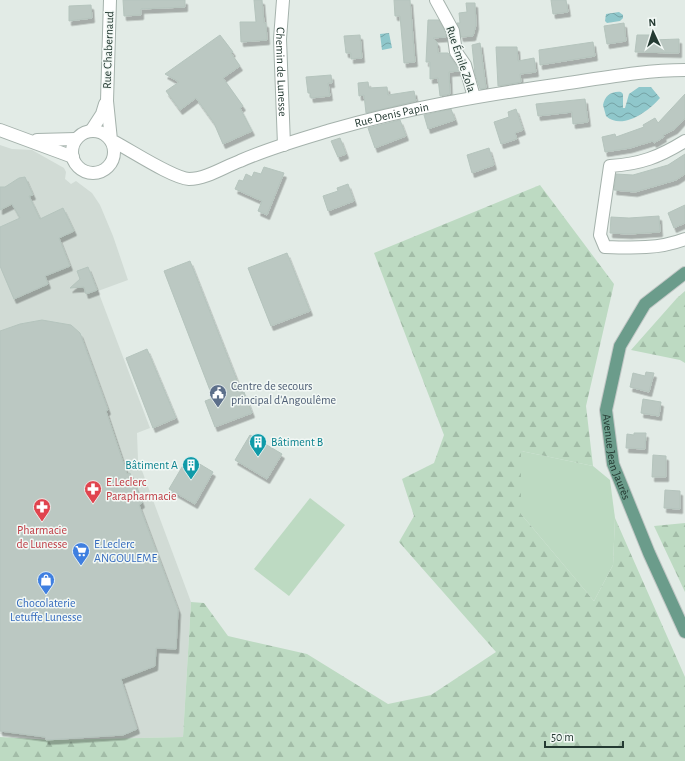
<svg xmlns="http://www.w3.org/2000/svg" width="685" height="761" font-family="'Alegreya Sans',sans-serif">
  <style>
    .built { fill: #d1dbd5 }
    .grass { fill: #bddac2 }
    .forest { fill: url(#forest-firs) }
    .water { fill: url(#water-waves) }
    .building { fill: #bbc8c2; stroke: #b5c4bd; filter: url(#shadow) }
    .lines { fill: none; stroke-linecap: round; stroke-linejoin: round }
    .minor-casing { stroke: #a5b2ac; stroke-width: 14 }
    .major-casing { stroke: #c2c8c6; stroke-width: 14 }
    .minor { stroke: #fff; stroke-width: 12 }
    .major { stroke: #6b9c8b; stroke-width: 12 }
    .labels { text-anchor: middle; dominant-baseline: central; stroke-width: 3; stroke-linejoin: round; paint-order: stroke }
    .street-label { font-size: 12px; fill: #243a32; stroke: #f2f8f5 }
    .service-label { font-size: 12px; fill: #4e5e75; stroke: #f2f8f5; text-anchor: start }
    .culture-label { font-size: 12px; fill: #0d838f; stroke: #f2f8f5; text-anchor: start }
    .health-label { font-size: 12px; fill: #be3a42; stroke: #f2f8f5; text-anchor: start }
    .shop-label { font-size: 12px; fill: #366cbe; stroke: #f2f8f5; text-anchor: start }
  </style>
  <defs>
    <pattern id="forest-firs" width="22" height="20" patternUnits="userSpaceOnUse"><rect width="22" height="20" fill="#bddac2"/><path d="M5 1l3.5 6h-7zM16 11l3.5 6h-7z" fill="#a2bca7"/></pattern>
    <pattern id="water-waves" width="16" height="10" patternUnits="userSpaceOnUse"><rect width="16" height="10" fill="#8fc7cb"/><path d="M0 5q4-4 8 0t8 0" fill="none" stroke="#75a3a5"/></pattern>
    <filter id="shadow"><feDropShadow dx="2.5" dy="4.5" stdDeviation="0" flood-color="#0004"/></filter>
  </defs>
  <rect width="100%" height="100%" fill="#e2ebe6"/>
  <path class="built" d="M 0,145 L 12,149 L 32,150 L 64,168 L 66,172 L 65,179 L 71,184 L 76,181 L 92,193 L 100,205 L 113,236 L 128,280 L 98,291 L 150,428 L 137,433 L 138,460 L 191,602 L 183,737 L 53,740 L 0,734 Z"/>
  <g class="grass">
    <path d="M 521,451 L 593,466 L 610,480 L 615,518 L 613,565 L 594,601 L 521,514 Z"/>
    <path d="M 310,498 L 345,525 L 289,596 L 254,569 Z"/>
  </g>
  <g class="forest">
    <path d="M 540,185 L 614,284 L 586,406 L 593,466 L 521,451 L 521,514 L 594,601 L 613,565 L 615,518 L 685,677 L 685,761 L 0,761 L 0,737 L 53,740 L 183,737 L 191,602 L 204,603 L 228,636 L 307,654 L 388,704 L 431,695 L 496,652 L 399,542 L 414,516 L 402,479 L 434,463 L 444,435 L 374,253 Z"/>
    <path d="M 685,291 L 685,363 L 680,360 L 631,350 L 677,298 Z"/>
    <path d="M 685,523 L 685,592 L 654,526 Z"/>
  </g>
  <g class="water">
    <path d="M 619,12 L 623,15 L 623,18 L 620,21 L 607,23 L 605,21 L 606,14 Z"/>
    <path d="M 389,33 L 392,48 L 382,50 L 380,34 Z"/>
    <path d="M 639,87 L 651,87 L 660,98 C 649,111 622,131 606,116 L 603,105 C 605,96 611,91 621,92 L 623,94 L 623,108 L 625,108 L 629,94 Z"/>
  </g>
  <g class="building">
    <path d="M 123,0 L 185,0 L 185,7 L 141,9 L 141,15 L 124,16 Z"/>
    <path d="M 254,0 L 262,0 L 264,23 L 266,23 L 267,40 L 241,42 L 240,22 L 256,22 Z"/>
    <path d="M 394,0 L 410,0 L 415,62 L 404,63 L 400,16 L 395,16 Z"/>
    <path d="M 551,0 L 566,0 L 568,12 L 553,14 Z"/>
    <path d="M 466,3 L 475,3 L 476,25 L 473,36 L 461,37 L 457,23 L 460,23 L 459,13 L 467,12 Z"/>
    <path d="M 91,5 L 92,18 L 69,21 L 69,6 Z"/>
    <path d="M 428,20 L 439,20 L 446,33 L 446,37 L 433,38 L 437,42 L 438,53 L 448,53 L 458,68 L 459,71 L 449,72 L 450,94 L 440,96 L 438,78 L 430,79 L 430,62 L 426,62 Z"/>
    <path d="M 624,23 L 626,41 L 607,44 L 604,26 Z"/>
    <path d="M 220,35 L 233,52 L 231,53 L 240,66 L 223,78 L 243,106 L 240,108 L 252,131 L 223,144 L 214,123 L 196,98 L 180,110 L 166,91 L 179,82 L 165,74 Z"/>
    <path d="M 360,35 L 362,58 L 351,59 L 351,53 L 346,53 L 344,36 Z"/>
    <path d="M 637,35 L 652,35 L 652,40 L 679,39 L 679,53 L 635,52 Z"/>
    <path d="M 593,42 L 595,56 L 540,65 L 539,50 Z"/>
    <path d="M 480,43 L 486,88 L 480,89 L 475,74 L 472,45 Z"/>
    <path d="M 496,47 L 517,47 L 518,61 L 534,58 L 536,72 L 520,74 L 521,82 L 498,86 Z"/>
    <path d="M 331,75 L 332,83 L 328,83 L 330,96 L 311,98 L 310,93 L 308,93 L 306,77 Z"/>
    <path d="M 368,82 L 369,88 L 387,87 L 388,95 L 414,91 L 416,101 L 366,113 L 364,95 L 359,96 L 358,83 Z"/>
    <path d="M 685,94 L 685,118 L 675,129 L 663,135 L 664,137 L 654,143 L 653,141 L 630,148 L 605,152 L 602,137 L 615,134 L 616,137 L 644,127 L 643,125 L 655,118 L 658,123 Z"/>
    <path d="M 585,99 L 588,122 L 573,124 L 572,112 L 538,116 L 536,104 Z"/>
    <path d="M 451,109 L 455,120 L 428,129 L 424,115 Z"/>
    <path d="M 516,109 L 523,130 L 515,133 L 517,139 L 501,144 L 494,122 L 509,117 L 508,112 Z"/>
    <path d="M 400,120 L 406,136 L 375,148 L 368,128 Z"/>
    <path d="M 340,138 L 346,154 L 338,157 L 331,141 Z"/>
    <path d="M 489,148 L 494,165 L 472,173 L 467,155 Z"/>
    <path d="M 685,154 L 685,174 L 676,180 L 635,192 L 614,190 L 616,174 L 633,175 L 668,165 Z"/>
    <path d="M 264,167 L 284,173 L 267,215 L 258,211 L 262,201 L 235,189 L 239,180 L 243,181 L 246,174 L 252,177 L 254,172 L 261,174 Z"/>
    <path d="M 25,177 L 33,195 L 29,196 L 40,219 L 63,208 L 74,231 L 59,238 L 70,266 L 45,276 L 48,284 L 14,299 L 0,266 L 0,227 L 20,218 L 12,204 L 0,210 L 0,187 L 5,187 L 19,178 Z"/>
    <path d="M 348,184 L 354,201 L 328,211 L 323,196 L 338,191 L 337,188 Z"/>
    <path d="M 685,205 L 685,223 L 674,228 L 668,213 Z"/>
    <path d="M 659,216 L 660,232 L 629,234 L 610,233 L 611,217 L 629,218 Z"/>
    <path d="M 287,253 L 310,311 L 271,326 L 248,268 Z"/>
    <path d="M 190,261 L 242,393 L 244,392 L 252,413 L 215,427 L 205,401 L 213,398 L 164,271 Z"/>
    <path d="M 88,267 L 97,290 L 86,294 L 84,287 L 70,288 L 80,279 L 77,271 Z"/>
    <path d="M 42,320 L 71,325 L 80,333 L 108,410 L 106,411 L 127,474 L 130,473 L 142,503 L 139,505 L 178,610 L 176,649 L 156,648 L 155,666 L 121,679 L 137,729 L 123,735 L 46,740 L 45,737 L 0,731 L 0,331 L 20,324 Z"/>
    <path d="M 147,349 L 176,418 L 153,428 L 126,358 Z"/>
    <path d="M 646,372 L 654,373 L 649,392 L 630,387 L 633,373 L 645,376 Z"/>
    <path d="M 643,399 L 661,402 L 659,416 L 641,413 Z"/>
    <path d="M 634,433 L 646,433 L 645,449 L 626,448 L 627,434 L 634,435 Z"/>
    <path d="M 250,435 L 282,454 L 267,479 L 235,460 Z"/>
    <path d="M 653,455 L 666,456 L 666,477 L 652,477 Z"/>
    <path d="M 188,457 L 213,472 L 195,504 L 169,489 Z"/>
    <path d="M 665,490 L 680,491 L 680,509 L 664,508 Z"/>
  </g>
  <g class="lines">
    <g class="minor-casing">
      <g id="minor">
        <path id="s1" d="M 110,0 L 107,101 L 111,140 C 129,149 172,178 189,179 C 206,179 224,167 240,161 C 269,148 301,139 331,130 C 407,108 484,95 562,84 C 603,78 644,70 685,70"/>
        <path id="s2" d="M 283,0 L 280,39 L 284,145"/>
        <path d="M 436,0 L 453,31 L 456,52 L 465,65 L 474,97"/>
        <path d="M 0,130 L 73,157"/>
        <path d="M 91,131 L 102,114 L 105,104"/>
        <circle cx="93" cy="152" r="21"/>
        <path d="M 37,140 L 76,139"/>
        <path d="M 685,141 C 659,157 641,164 610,166 L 600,235 L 605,247 C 633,248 659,249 685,239"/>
      </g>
    </g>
    <g class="major-casing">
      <g id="major">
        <path id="s3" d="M 685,273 L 645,304 L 620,346 L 606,410 L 613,464 L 649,553 L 685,632"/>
      </g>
    </g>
    <use href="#minor" class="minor"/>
    <use href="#major" class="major"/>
  </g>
  <defs>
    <g id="civic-pin" transform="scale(0.9)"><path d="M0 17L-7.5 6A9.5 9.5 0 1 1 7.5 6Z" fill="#5c6f8a" stroke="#f2f8f5"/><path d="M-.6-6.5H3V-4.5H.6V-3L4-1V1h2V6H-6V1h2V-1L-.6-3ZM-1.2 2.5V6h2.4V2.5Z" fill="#fff"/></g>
    <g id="building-pin" transform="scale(0.9)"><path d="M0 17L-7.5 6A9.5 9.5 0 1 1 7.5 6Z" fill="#0f9aa8" stroke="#f2f8f5"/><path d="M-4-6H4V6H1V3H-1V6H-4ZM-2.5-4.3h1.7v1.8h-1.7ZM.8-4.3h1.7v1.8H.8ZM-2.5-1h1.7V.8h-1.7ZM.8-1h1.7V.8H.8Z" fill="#fff"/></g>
    <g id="pharmacy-pin" transform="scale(0.9)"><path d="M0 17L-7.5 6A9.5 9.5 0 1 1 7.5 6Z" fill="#e0444e" stroke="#f2f8f5"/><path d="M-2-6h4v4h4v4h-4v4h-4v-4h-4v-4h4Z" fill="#fff"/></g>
    <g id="supermarket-pin" transform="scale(0.9)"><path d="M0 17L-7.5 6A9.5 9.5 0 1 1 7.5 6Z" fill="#3f7fe0" stroke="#f2f8f5"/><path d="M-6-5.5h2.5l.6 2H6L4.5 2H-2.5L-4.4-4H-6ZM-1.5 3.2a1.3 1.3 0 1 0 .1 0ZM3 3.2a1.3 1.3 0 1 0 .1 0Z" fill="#fff"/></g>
    <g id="shop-pin" transform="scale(0.9)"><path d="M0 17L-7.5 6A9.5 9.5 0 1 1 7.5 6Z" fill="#3f7fe0" stroke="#f2f8f5"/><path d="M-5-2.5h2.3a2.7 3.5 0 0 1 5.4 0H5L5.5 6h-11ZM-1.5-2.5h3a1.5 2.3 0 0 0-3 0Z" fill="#fff"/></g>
  </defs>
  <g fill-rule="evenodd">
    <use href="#civic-pin" x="218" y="393"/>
    <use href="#building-pin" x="258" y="442"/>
    <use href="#building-pin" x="191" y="465"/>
    <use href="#pharmacy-pin" x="93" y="489"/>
    <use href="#pharmacy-pin" x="42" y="507"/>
    <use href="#supermarket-pin" x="81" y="551"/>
    <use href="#shop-pin" x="46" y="580"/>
  </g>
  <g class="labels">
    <g class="street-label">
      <text transform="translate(108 50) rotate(-88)">Rue Chabernaud</text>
      <text transform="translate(461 59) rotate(71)">Rue Émile Zola</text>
      <text stroke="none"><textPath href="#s2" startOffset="72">Chemin de Lunesse</textPath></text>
      <text stroke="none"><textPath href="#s1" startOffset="441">Rue Denis Papin</textPath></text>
      <text stroke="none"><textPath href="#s3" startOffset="213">Avenue Jean Jaurès</textPath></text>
    </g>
    <g class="service-label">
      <text x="231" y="386">Centre de secours<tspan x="231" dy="14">principal d'Angoulême</tspan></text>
    </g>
    <g class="culture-label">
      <text x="271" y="442">Bâtiment B</text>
      <text x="178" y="465" text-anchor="end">Bâtiment A</text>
    </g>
    <g class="health-label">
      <text x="106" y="482">E.Leclerc<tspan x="106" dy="14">Parapharmacie</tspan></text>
      <text x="42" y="530" text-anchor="middle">Pharmacie<tspan x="42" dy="14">de Lunesse</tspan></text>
    </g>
    <g class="shop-label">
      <text x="94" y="544">E.Leclerc<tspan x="94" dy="14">ANGOULEME</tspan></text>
      <text x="46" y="603" text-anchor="middle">Chocolaterie<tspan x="46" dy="14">Letuffe Lunesse</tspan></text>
    </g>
  </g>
  <g transform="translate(653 32) rotate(356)" stroke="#f2f8f5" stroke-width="3" paint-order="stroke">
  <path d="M0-3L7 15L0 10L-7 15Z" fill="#243a32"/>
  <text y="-6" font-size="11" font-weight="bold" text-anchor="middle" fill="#243a32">N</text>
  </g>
  <path d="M545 741v6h78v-6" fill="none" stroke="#243a32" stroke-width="2"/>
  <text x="551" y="741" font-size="12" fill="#243a32" stroke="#f2f8f5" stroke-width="3" paint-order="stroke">50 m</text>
</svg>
